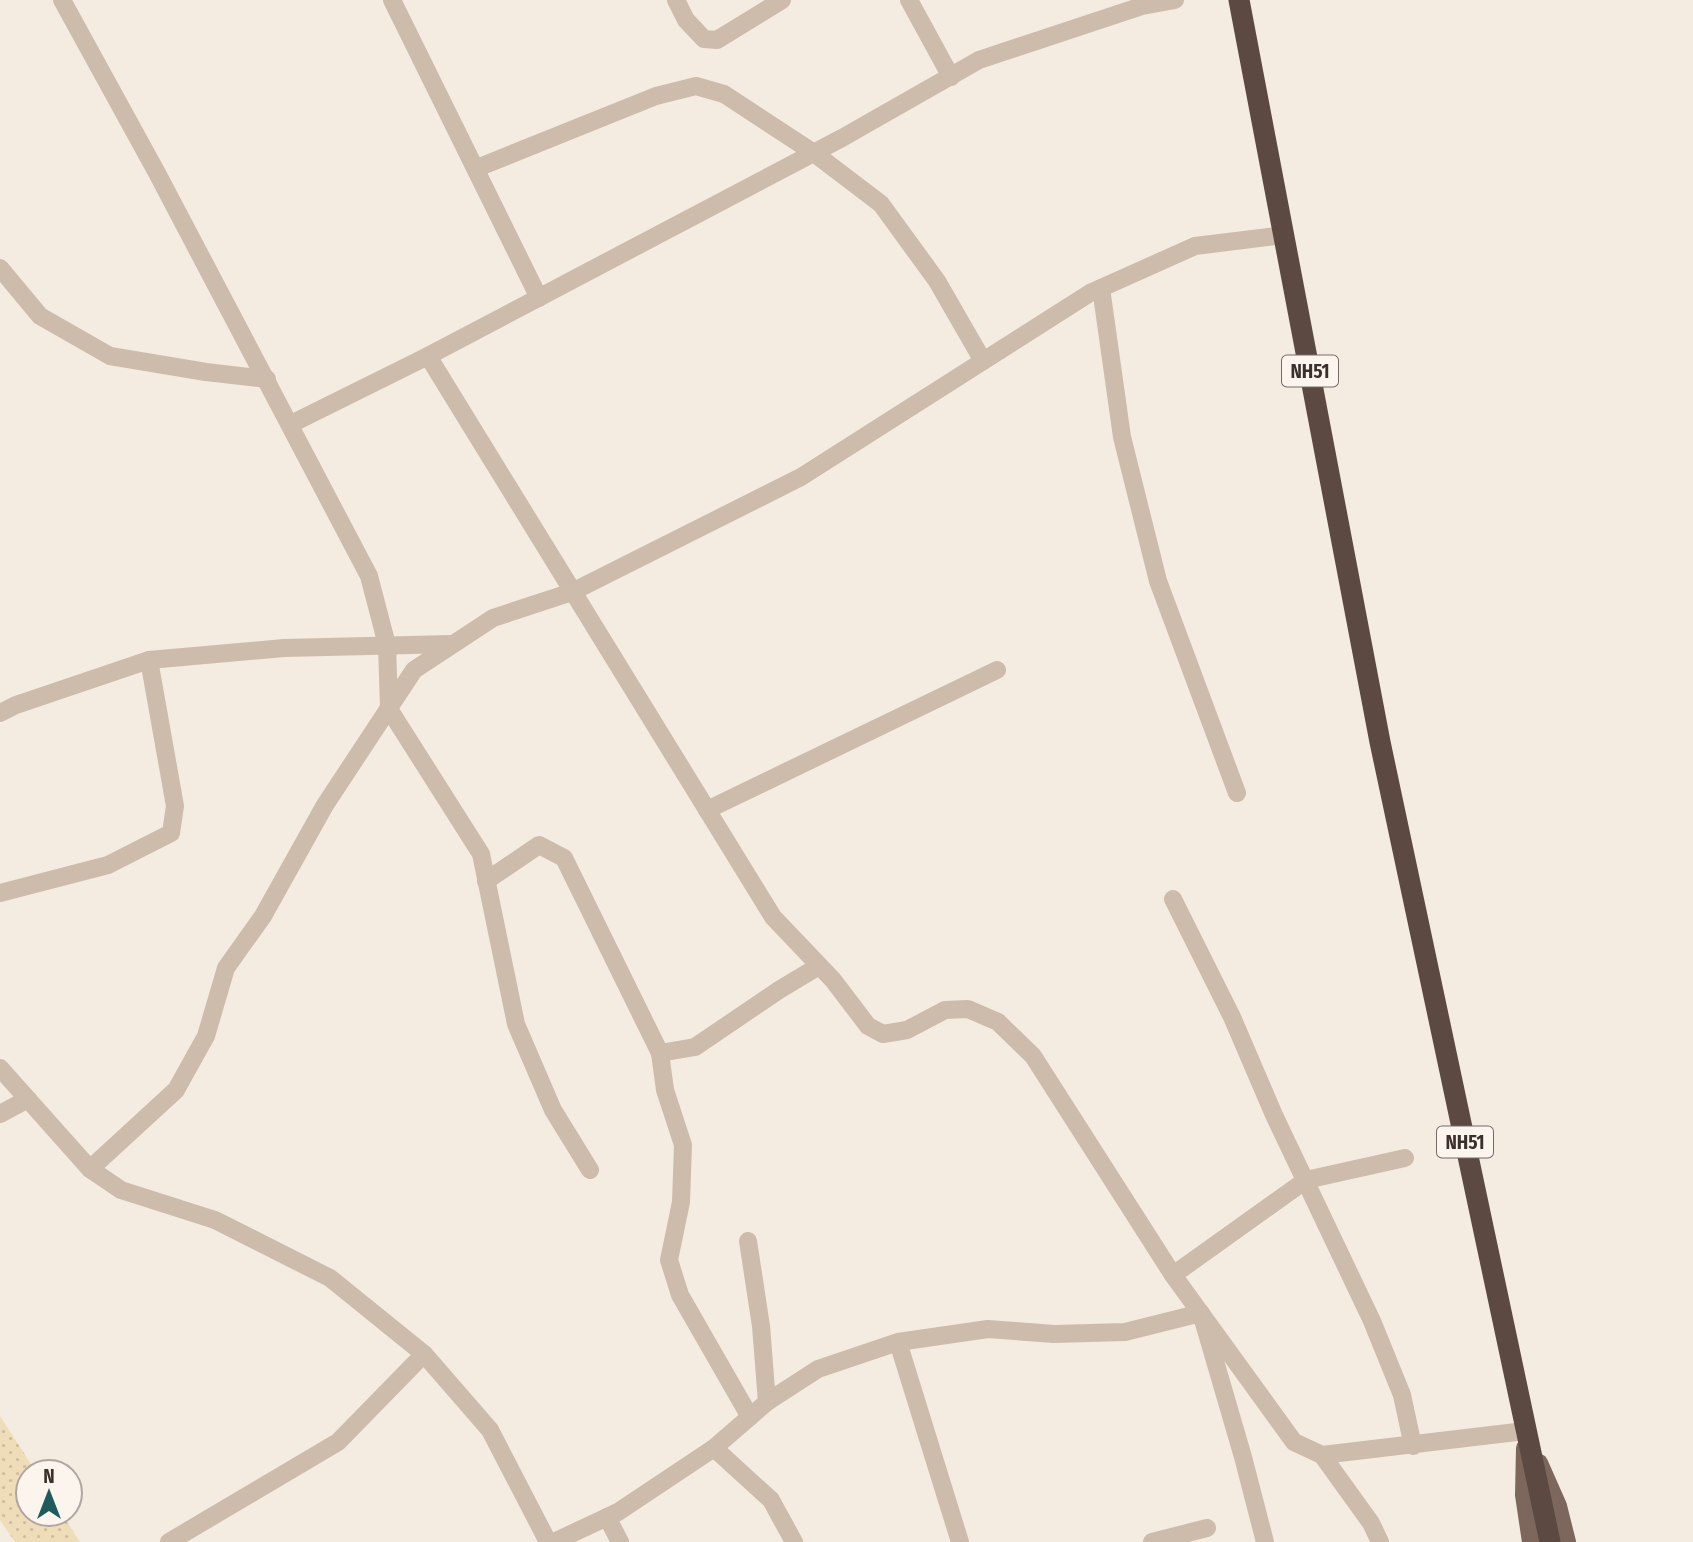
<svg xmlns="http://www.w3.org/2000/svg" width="1693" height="1542" font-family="'Fira Sans Condensed',sans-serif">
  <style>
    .sand { fill: url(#sand-dots) }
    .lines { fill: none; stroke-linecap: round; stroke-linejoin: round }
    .minor { stroke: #cdbbac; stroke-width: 18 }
    .major { stroke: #7d675c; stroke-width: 18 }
    .highway { stroke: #5c4a42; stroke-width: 21 }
    .labels { text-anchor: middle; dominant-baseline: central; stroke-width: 7; stroke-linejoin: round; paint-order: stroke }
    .shield { fill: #fbf5ee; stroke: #756b66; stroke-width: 2 }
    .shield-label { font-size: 19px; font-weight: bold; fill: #3b302b }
  </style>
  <defs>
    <pattern id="sand-dots" width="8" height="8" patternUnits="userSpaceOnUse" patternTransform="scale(1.75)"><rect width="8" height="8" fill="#efdcb8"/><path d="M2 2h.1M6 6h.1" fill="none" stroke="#cebd9e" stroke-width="1.8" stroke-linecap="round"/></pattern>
  </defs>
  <rect width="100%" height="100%" fill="#f4ebe1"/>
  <path class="sand" d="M 0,1416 L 36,1472 L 28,1472 L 28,1514 L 62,1514 L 80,1542 L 15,1542 L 0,1520 Z"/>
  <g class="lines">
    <g class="minor">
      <path d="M 62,0 L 157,173 L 369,576 L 387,645 L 389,709 L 481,854 L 516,1024 L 553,1110 L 590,1170"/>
      <path d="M 392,0 L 539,298"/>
      <path d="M 676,0 L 686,20 L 704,39 L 717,40 L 782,0"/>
      <path d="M 909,0 L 951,77"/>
      <path d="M 1175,0 L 1142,6 L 979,60 L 842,138 L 428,356 L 773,917 L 833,980 L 868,1026 L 883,1034 L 907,1030 L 945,1010 L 968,1009 L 998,1022 L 1033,1056 L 1173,1275 L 1294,1442 L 1322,1455 L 1525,1431"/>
      <path d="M 477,168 L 656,96 L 696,86 L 724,94 L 814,153 L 881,204 L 937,281 L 983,361"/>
      <path d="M 0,268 L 40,316 L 110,356 L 206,372 L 267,379"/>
      <path d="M 1101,288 L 1122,437 L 1158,581 L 1237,793"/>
      <path d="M 291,424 L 428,356"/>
      <path d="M 0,713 L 16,705 L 149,660 L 284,648 L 452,644"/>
      <path d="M 707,810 L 997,670"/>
      <path d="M 486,881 L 539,845 L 564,858 L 660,1053 L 695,1047 L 779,990 L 819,966"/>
      <path d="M 0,893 L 108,865 L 171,833 L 175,806 L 149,660"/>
      <path d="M 1173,899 L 1232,1017 L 1274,1115 L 1372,1321 L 1402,1395 L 1413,1446"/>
      <path d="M 660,1053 L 665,1090 L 683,1145 L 681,1202 L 669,1260 L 680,1295 L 750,1417"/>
      <path d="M 0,1068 L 90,1169 L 121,1190 L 215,1220 L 330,1278 L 424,1354 L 490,1430 L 548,1542"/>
      <path d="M 0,1114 L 28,1099"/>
      <path d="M 90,1169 L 176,1090 L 206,1036 L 226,968 L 263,916 L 325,805 L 414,670 L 493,618 L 572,592 L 801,477 L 1090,293 L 1195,246 L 1284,235"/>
      <path d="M 748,1241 L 761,1326 L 767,1402"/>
      <path d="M 1173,1275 L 1306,1180 L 1405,1158"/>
      <path d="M 898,1342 L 960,1542"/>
      <path d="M 714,1448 L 771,1500 L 794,1542"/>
      <path d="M 1322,1455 L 1371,1523 L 1380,1542"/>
      <path d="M 607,1517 L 620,1542"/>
      <path d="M 169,1542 L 338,1442 L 424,1354"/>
      <path d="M 554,1542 L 618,1512 L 714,1448 L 767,1402 L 818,1369 L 898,1342 L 988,1329 L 1054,1334 L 1125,1332 L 1201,1313 L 1243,1457 L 1265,1542"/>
      <path d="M 1152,1542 L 1207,1528"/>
    </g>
    <g class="major">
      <path d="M 1525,1448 L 1524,1495 L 1531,1542"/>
      <path d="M 1539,1463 L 1558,1506 L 1567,1542"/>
    </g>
    <path class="highway" d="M 1239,0 L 1380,742 L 1550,1542"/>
  </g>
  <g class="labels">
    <g class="shield">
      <rect x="1282" y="355.5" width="56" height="31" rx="5"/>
      <rect x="1437" y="1126.5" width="56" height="31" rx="5"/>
    </g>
    <g class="shield-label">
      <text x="1310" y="371">NH51</text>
      <text x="1465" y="1142">NH51</text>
    </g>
  </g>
  <g transform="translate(49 1493)"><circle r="33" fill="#fbf5ee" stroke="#aea6a0" stroke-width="2"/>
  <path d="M0-5L12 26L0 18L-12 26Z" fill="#1f5a5e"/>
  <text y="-10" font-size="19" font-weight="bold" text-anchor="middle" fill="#3b302b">N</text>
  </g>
</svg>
